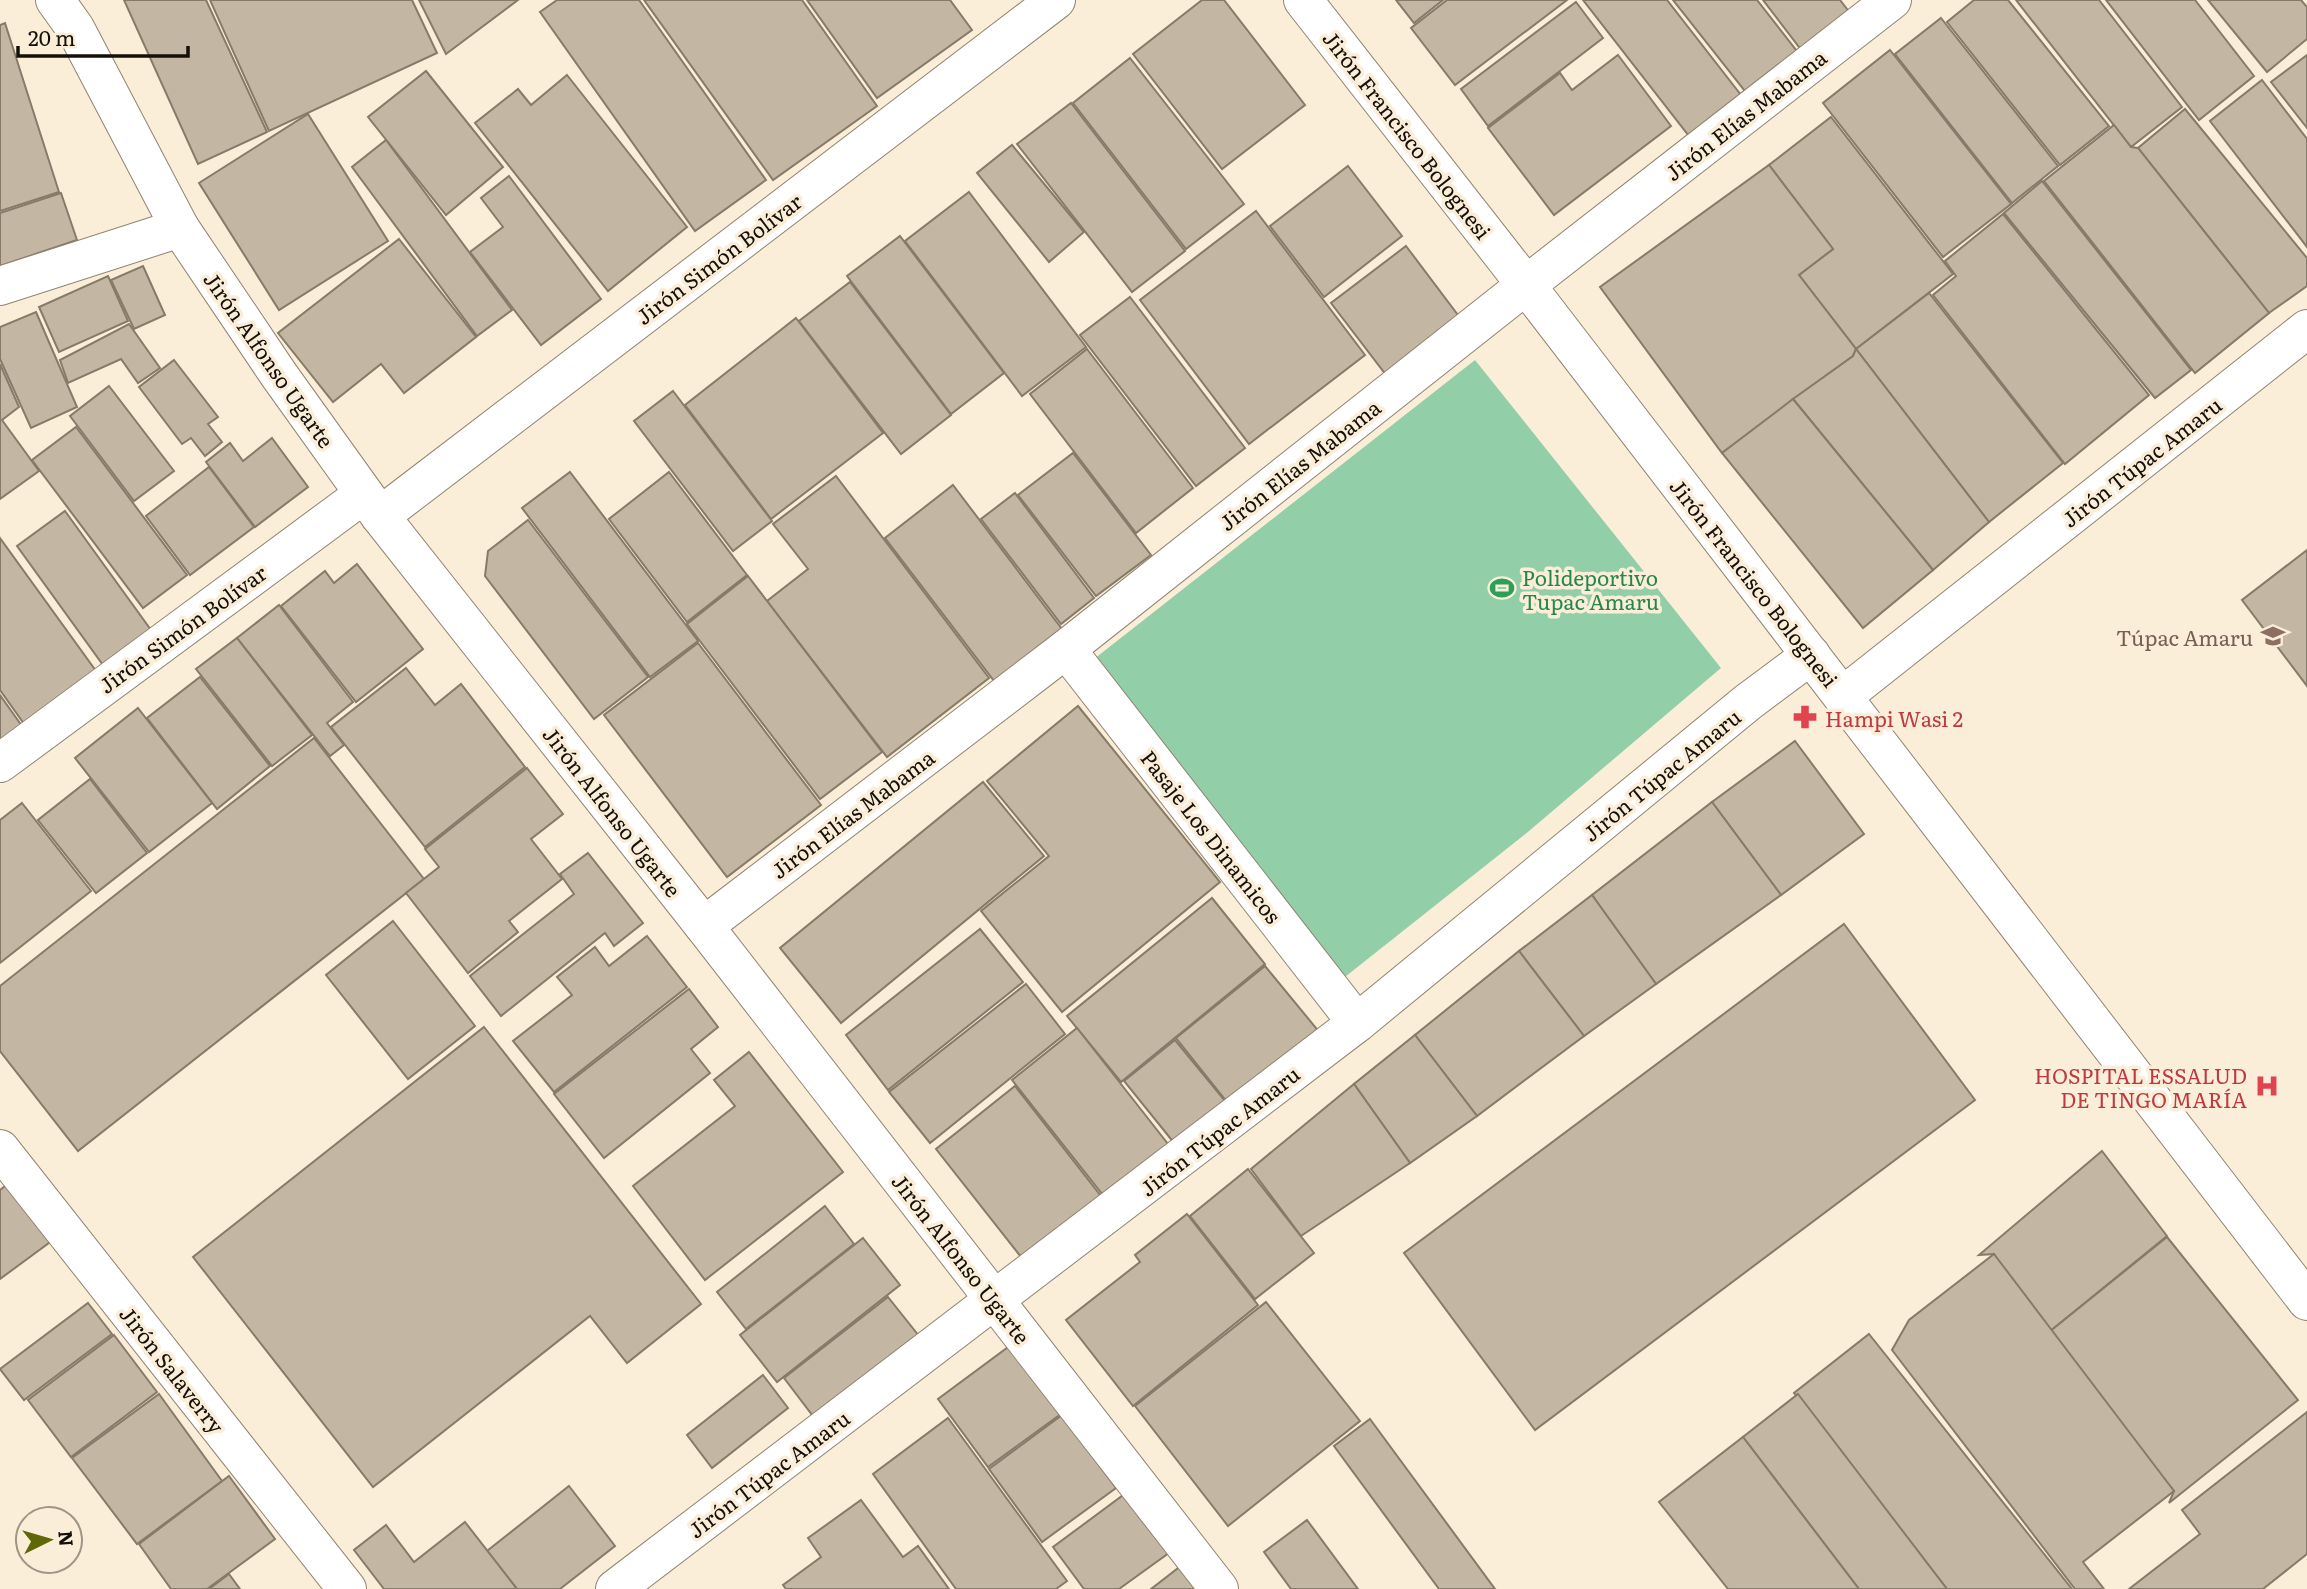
<svg xmlns="http://www.w3.org/2000/svg" width="2307" height="1589" font-family="Literata,serif">
  <style>
    .green { fill: #92cea8 }
    .building { fill: #c3b7a3; stroke: #867b68; stroke-width: 2 }
    .lines { fill: none; stroke-linecap: round; stroke-linejoin: round }
    .minor-casing { stroke: #908471; stroke-width: 40 }
    .minor { stroke: #fff; stroke-width: 38 }
    .labels { text-anchor: middle; dominant-baseline: central; stroke-width: 7; stroke-linejoin: round; paint-order: stroke }
    .street-label { font-size: 21px; fill: #141009; stroke: #fbeed9 }
    .leisure-label { font-size: 21px; fill: #27864d; stroke: #fbeed9; text-anchor: start }
    .education-label { font-size: 21px; fill: #785e54; stroke: #fbeed9; text-anchor: end }
    .health-label { font-size: 21px; fill: #be3a42; stroke: #fbeed9; text-anchor: start }
  </style>
  <rect width="100%" height="100%" fill="#fbeed9"/>
  <path class="green" d="M 1475,360 L 1721,668 L 1529,831 L 1331,988 L 1080,670 Z"/>
  <g class="building">
    <path d="M 124,0 L 206,0 L 267,132 L 198,164 Z"/>
    <path d="M 210,0 L 412,0 L 437,53 L 269,131 Z"/>
    <path d="M 419,0 L 518,0 L 446,54 Z"/>
    <path d="M 557,0 L 639,0 L 766,180 L 695,231 L 540,12 Z"/>
    <path d="M 644,0 L 802,0 L 877,106 L 773,180 Z"/>
    <path d="M 807,0 L 950,0 L 972,30 L 877,98 Z"/>
    <path d="M 1202,0 L 1224,0 L 1305,105 L 1222,169 L 1133,54 Z"/>
    <path d="M 1396,0 L 1443,0 L 1414,23 Z"/>
    <path d="M 1447,0 L 1567,0 L 1455,85 L 1411,28 Z"/>
    <path d="M 1583,0 L 1667,0 L 1748,104 L 1696,145 Z"/>
    <path d="M 1673,0 L 1757,0 L 1807,64 L 1756,105 Z"/>
    <path d="M 1763,0 L 1840,0 L 1857,22 L 1809,60 Z"/>
    <path d="M 1974,0 L 2008,0 L 2109,126 L 2060,165 L 1947,22 Z"/>
    <path d="M 2016,0 L 2099,0 L 2182,107 L 2131,147 Z"/>
    <path d="M 2106,0 L 2195,0 L 2254,76 L 2199,120 Z"/>
    <path d="M 2208,0 L 2301,0 L 2307,7 L 2307,39 L 2267,72 Z"/>
    <path d="M 1576,2 L 1603,38 L 1488,126 L 1461,89 Z"/>
    <path d="M 1941,18 L 2058,166 L 2012,203 L 1895,54 Z"/>
    <path d="M 5,23 L 59,192 L 0,211 L 0,25 Z"/>
    <path d="M 1890,50 L 2011,204 L 1943,257 L 1823,103 Z"/>
    <path d="M 1618,55 L 1671,126 L 1554,215 L 1488,128 L 1560,73 L 1572,90 Z"/>
    <path d="M 2307,55 L 2307,128 L 2271,82 Z"/>
    <path d="M 1130,58 L 1244,204 L 1186,249 L 1073,103 Z"/>
    <path d="M 426,71 L 503,167 L 446,215 L 368,117 Z"/>
    <path d="M 567,75 L 687,227 L 608,291 L 475,123 L 518,89 L 531,105 Z"/>
    <path d="M 2262,80 L 2307,139 L 2307,247 L 2210,121 Z"/>
    <path d="M 1071,103 L 1185,251 L 1132,292 L 1017,144 Z"/>
    <path d="M 2185,109 L 2307,258 L 2307,286 L 2269,313 L 2138,148 Z"/>
    <path d="M 308,114 L 388,241 L 279,310 L 199,183 Z"/>
    <path d="M 1831,117 L 1953,274 L 1856,349 L 1799,275 L 1833,249 L 1769,165 Z"/>
    <path d="M 2114,125 L 2131,147 L 2138,148 L 2269,313 L 2195,373 L 2044,181 Z"/>
    <path d="M 386,140 L 512,310 L 477,336 L 352,167 Z"/>
    <path d="M 1012,145 L 1084,232 L 1049,262 L 977,173 Z"/>
    <path d="M 1769,165 L 1833,249 L 1799,275 L 1856,349 L 1853,356 L 1722,453 L 1600,287 Z"/>
    <path d="M 1348,166 L 1402,236 L 1324,297 L 1270,226 Z"/>
    <path d="M 509,176 L 601,299 L 541,345 L 470,252 L 503,227 L 481,198 Z"/>
    <path d="M 2042,181 L 2191,370 L 2155,398 L 2004,213 Z"/>
    <path d="M 969,192 L 1086,347 L 1022,396 L 905,241 Z"/>
    <path d="M 61,193 L 77,240 L 0,266 L 0,213 Z"/>
    <path d="M 1256,211 L 1365,355 L 1249,444 L 1140,300 Z"/>
    <path d="M 2003,214 L 2149,395 L 2065,464 L 1933,295 L 1956,276 L 1945,261 Z"/>
    <path d="M 900,236 L 1004,373 L 951,414 L 847,276 Z"/>
    <path d="M 399,239 L 476,337 L 404,393 L 381,364 L 333,402 L 278,333 Z"/>
    <path d="M 1406,246 L 1467,327 L 1393,384 L 1331,303 Z"/>
    <path d="M 143,266 L 165,315 L 134,329 L 111,280 Z"/>
    <path d="M 108,276 L 128,321 L 59,352 L 39,307 Z"/>
    <path d="M 850,282 L 951,415 L 901,454 L 799,321 Z"/>
    <path d="M 1929,293 L 2063,463 L 1989,522 L 1856,349 Z"/>
    <path d="M 1130,297 L 1245,448 L 1196,486 L 1080,335 Z"/>
    <path d="M 36,312 L 77,407 L 31,428 L 0,359 L 0,327 Z"/>
    <path d="M 796,318 L 883,433 L 771,519 L 685,405 Z"/>
    <path d="M 129,324 L 160,368 L 138,383 L 121,359 L 68,383 L 60,360 Z"/>
    <path d="M 1087,349 L 1193,488 L 1136,533 L 1030,394 Z"/>
    <path d="M 1856,349 L 1989,522 L 1933,570 L 1793,399 L 1853,356 Z"/>
    <path d="M 174,360 L 218,417 L 208,424 L 222,442 L 205,456 L 191,438 L 182,444 L 139,387 Z"/>
    <path d="M 0,364 L 19,407 L 2,420 L 39,471 L 0,499 Z"/>
    <path d="M 109,386 L 174,471 L 134,501 L 70,416 Z"/>
    <path d="M 673,391 L 772,521 L 733,551 L 634,421 Z"/>
    <path d="M 1793,399 L 1933,570 L 1863,628 L 1722,453 Z"/>
    <path d="M 76,427 L 187,575 L 143,608 L 32,460 Z"/>
    <path d="M 272,438 L 308,487 L 255,527 L 206,462 L 230,443 L 243,461 Z"/>
    <path d="M 1073,453 L 1151,555 L 1096,596 L 1018,495 Z"/>
    <path d="M 209,467 L 254,527 L 190,575 L 146,516 Z"/>
    <path d="M 570,472 L 698,641 L 650,677 L 522,508 Z"/>
    <path d="M 669,472 L 747,575 L 687,622 L 609,519 Z"/>
    <path d="M 836,476 L 989,678 L 887,757 L 767,601 L 808,569 L 773,524 Z"/>
    <path d="M 953,485 L 1071,641 L 1004,694 L 885,538 Z"/>
    <path d="M 1015,493 L 1094,598 L 1061,624 L 981,519 Z"/>
    <path d="M 65,511 L 151,630 L 103,665 L 17,546 Z"/>
    <path d="M 528,520 L 648,677 L 594,719 L 485,576 L 488,551 Z"/>
    <path d="M 0,538 L 104,682 L 32,735 L 0,690 Z"/>
    <path d="M 2307,550 L 2307,686 L 2242,600 Z"/>
    <path d="M 357,564 L 423,649 L 356,702 L 281,606 L 325,571 L 334,583 Z"/>
    <path d="M 748,576 L 882,752 L 820,799 L 687,624 Z"/>
    <path d="M 279,605 L 353,702 L 327,723 L 344,745 L 330,756 L 237,638 Z"/>
    <path d="M 237,638 L 312,735 L 272,766 L 196,669 Z"/>
    <path d="M 698,643 L 821,805 L 727,877 L 604,715 Z"/>
    <path d="M 406,668 L 435,705 L 461,684 L 525,767 L 425,847 L 331,727 Z"/>
    <path d="M 200,677 L 270,766 L 217,809 L 147,718 Z"/>
    <path d="M 0,695 L 29,736 L 0,756 Z"/>
    <path d="M 1078,706 L 1220,882 L 1062,1012 L 981,911 L 1049,856 L 987,781 Z"/>
    <path d="M 138,708 L 212,803 L 149,852 L 75,758 Z"/>
    <path d="M 314,738 L 424,879 L 78,1151 L 0,1051 L 0,986 Z"/>
    <path d="M 1795,741 L 1864,834 L 1781,895 L 1712,802 Z"/>
    <path d="M 527,768 L 563,814 L 531,839 L 562,879 L 509,921 L 518,932 L 468,973 L 406,893 L 439,867 L 425,849 Z"/>
    <path d="M 90,779 L 147,853 L 96,893 L 38,820 Z"/>
    <path d="M 983,782 L 1044,856 L 841,1023 L 780,948 Z"/>
    <path d="M 1712,802 L 1781,895 L 1656,984 L 1592,895 Z"/>
    <path d="M 22,803 L 91,891 L 0,963 L 0,820 Z"/>
    <path d="M 588,853 L 643,923 L 614,946 L 605,933 L 501,1016 L 470,976 L 574,894 L 560,874 Z"/>
    <path d="M 1592,895 L 1656,984 L 1584,1036 L 1519,951 Z"/>
    <path d="M 1212,898 L 1265,964 L 1121,1082 L 1067,1016 Z"/>
    <path d="M 393,921 L 475,1026 L 408,1079 L 326,975 Z"/>
    <path d="M 1844,924 L 1975,1100 L 1535,1430 L 1404,1253 Z"/>
    <path d="M 980,929 L 1023,982 L 888,1090 L 846,1035 Z"/>
    <path d="M 647,936 L 687,987 L 554,1092 L 513,1041 L 572,995 L 557,977 L 595,947 L 609,966 Z"/>
    <path d="M 1519,951 L 1584,1036 L 1477,1116 L 1415,1035 Z"/>
    <path d="M 1265,966 L 1325,1039 L 1235,1112 L 1176,1038 Z"/>
    <path d="M 1026,984 L 1065,1034 L 930,1143 L 889,1092 Z"/>
    <path d="M 689,989 L 718,1027 L 691,1049 L 710,1073 L 604,1158 L 554,1094 Z"/>
    <path d="M 484,1027 L 701,1304 L 627,1363 L 590,1316 L 373,1487 L 193,1257 Z"/>
    <path d="M 1077,1028 L 1179,1158 L 1114,1209 L 1012,1080 Z"/>
    <path d="M 1415,1035 L 1477,1116 L 1410,1163 L 1354,1084 Z"/>
    <path d="M 1175,1040 L 1235,1113 L 1183,1154 L 1124,1081 Z"/>
    <path d="M 749,1052 L 843,1172 L 705,1280 L 633,1186 L 735,1106 L 714,1080 Z"/>
    <path d="M 1354,1084 L 1410,1163 L 1301,1236 L 1251,1169 Z"/>
    <path d="M 1015,1086 L 1104,1200 L 1025,1262 L 936,1149 Z"/>
    <path d="M 2102,1151 L 2167,1236 L 2043,1337 L 1994,1254 L 1979,1255 Z"/>
    <path d="M 1248,1169 L 1314,1253 L 1255,1299 L 1190,1216 Z"/>
    <path d="M 14,1179 L 57,1237 L 0,1279 L 0,1190 Z"/>
    <path d="M 825,1206 L 854,1244 L 746,1329 L 717,1292 Z"/>
    <path d="M 1187,1214 L 1258,1305 L 1133,1406 L 1066,1320 L 1140,1262 L 1135,1255 Z"/>
    <path d="M 2167,1237 L 2298,1400 L 2169,1503 L 2174,1491 L 2043,1337 Z"/>
    <path d="M 863,1238 L 900,1285 L 777,1382 L 740,1335 Z"/>
    <path d="M 1994,1254 L 2174,1491 L 2083,1562 L 2104,1589 L 2075,1589 L 1892,1350 L 1909,1320 Z"/>
    <path d="M 888,1297 L 923,1341 L 819,1424 L 784,1378 Z"/>
    <path d="M 1266,1302 L 1360,1421 L 1228,1526 L 1135,1406 Z"/>
    <path d="M 88,1303 L 112,1334 L 24,1400 L 0,1369 Z"/>
    <path d="M 1869,1334 L 2072,1589 L 1947,1589 L 1794,1393 Z"/>
    <path d="M 114,1335 L 157,1392 L 71,1457 L 28,1400 Z"/>
    <path d="M 1015,1342 L 1065,1411 L 988,1467 L 938,1399 Z"/>
    <path d="M 763,1375 L 788,1408 L 712,1468 L 687,1435 Z"/>
    <path d="M 159,1394 L 222,1481 L 137,1544 L 72,1458 Z"/>
    <path d="M 1798,1394 L 1947,1589 L 1859,1589 L 1743,1437 Z"/>
    <path d="M 2307,1412 L 2307,1554 L 2263,1589 L 2129,1589 L 2200,1534 L 2182,1510 Z"/>
    <path d="M 1062,1415 L 1116,1488 L 1042,1542 L 989,1469 Z"/>
    <path d="M 948,1418 L 1067,1581 L 1056,1589 L 956,1589 L 873,1474 Z"/>
    <path d="M 1370,1419 L 1495,1589 L 1439,1589 L 1334,1446 Z"/>
    <path d="M 1743,1437 L 1859,1589 L 1728,1589 L 1659,1502 Z"/>
    <path d="M 229,1476 L 275,1539 L 207,1589 L 171,1589 L 139,1544 Z"/>
    <path d="M 569,1486 L 615,1546 L 560,1589 L 517,1589 L 487,1551 Z"/>
    <path d="M 1130,1490 L 1173,1550 L 1119,1589 L 1084,1589 L 1053,1547 Z"/>
    <path d="M 861,1500 L 903,1557 L 918,1546 L 949,1589 L 786,1589 L 783,1585 L 821,1557 L 808,1538 Z"/>
    <path d="M 1307,1520 L 1358,1589 L 1291,1589 L 1264,1552 Z"/>
    <path d="M 465,1522 L 517,1589 L 384,1589 L 354,1550 L 386,1525 L 414,1562 Z"/>
    <path d="M 1186,1562 L 1207,1589 L 1151,1589 Z"/>
    <path d="M 229,1574 L 240,1589 L 209,1589 Z"/>
  </g>
  <g class="lines">
    <g class="minor-casing">
      <g id="minor">
        <path d="M 55,0 L 75,28 L 180,228 L 279,375 L 380,516 L 704,926 L 1219,1589"/>
        <path d="M 1303,0 L 1526,285 L 2307,1301"/>
        <path d="M 0,286 L 180,228"/>
        <path d="M 380,516 L 1056,0"/>
        <path d="M 1066,649 L 1357,1023"/>
        <path d="M 1843,696 L 2307,329"/>
        <path d="M 0,763 L 364,494"/>
        <path d="M 704,926 L 1066,649 L 1526,285 L 1892,0"/>
        <path d="M 0,1149 L 347,1589"/>
        <path d="M 615,1589 L 1357,1023 L 1748,702 L 1811,655"/>
      </g>
    </g>
    <use href="#minor" class="minor"/>
  </g>
  <defs>
    <g id="stadium-bare" transform="scale(1.89)"><path d="M0-5a6.5 5 0 1 0 0 10a6.5 5 0 1 0 0-10ZM-3.5-1.8h7v3.6h-7Z" fill="#2e9e5b" stroke="#fbeed9" stroke-width="2.5" paint-order="stroke"/></g>
    <g id="school-bare" transform="scale(1.89)"><path d="M0-5L7-2L0 1L-7-2ZM-4 1L0 2.5L4 1V4Q0 6-4 4Z" fill="#8d6e63" stroke="#fbeed9" stroke-width="2.5" paint-order="stroke"/></g>
    <g id="pharmacy-bare" transform="scale(1.89)"><path d="M-2-6h4v4h4v4h-4v4h-4v-4h-4v-4h4Z" fill="#e0444e" stroke="#fbeed9" stroke-width="2.5" paint-order="stroke"/></g>
    <g id="hospital-bare" transform="scale(1.89)"><path d="M-5-5h3v3.5h4V-5h3V5h-3V1.5h-4V5h-3Z" fill="#e0444e" stroke="#fbeed9" stroke-width="2.5" paint-order="stroke"/></g>
  </defs>
  <g fill-rule="evenodd">
    <use href="#stadium-bare" x="1502" y="588"/>
    <use href="#school-bare" x="2273" y="636"/>
    <use href="#pharmacy-bare" x="1805" y="717"/>
    <use href="#hospital-bare" x="2267" y="1086"/>
  </g>
  <g class="labels">
    <g class="street-label">
      <text transform="translate(1745 114) rotate(-38)">Jirón Elías Mabama</text>
      <text transform="translate(1408 134) rotate(52)">Jirón Francisco Bolognesi</text>
      <text transform="translate(718 258) rotate(-37)">Jirón Simón Bolívar</text>
      <text transform="translate(270 359) rotate(55)">Jirón Alfonso Ugarte</text>
      <text transform="translate(2141 461) rotate(-38)">Jirón Túpac Amaru</text>
      <text transform="translate(1299 464) rotate(-38)">Jirón Elías Mabama</text>
      <text transform="translate(1755 582) rotate(52)">Jirón Francisco Bolognesi</text>
      <text transform="translate(182 628) rotate(-36)">Jirón Simón Bolívar</text>
      <text transform="translate(1661 774) rotate(-39)">Jirón Túpac Amaru</text>
      <text transform="translate(613 811) rotate(52)">Jirón Alfonso Ugarte</text>
      <text transform="translate(852 813) rotate(-37)">Jirón Elías Mabama</text>
      <text transform="translate(1212 836) rotate(52)">Pasaje Los Dinamicos</text>
      <text transform="translate(1219 1130) rotate(-38)">Jirón Túpac Amaru</text>
      <text transform="translate(962 1258) rotate(52)">Jirón Alfonso Ugarte</text>
      <text transform="translate(173 1369) rotate(52)">Jirón Salaverry</text>
      <text transform="translate(768 1473) rotate(-37)">Jirón Túpac Amaru</text>
    </g>
    <g class="leisure-label">
      <text x="1522" y="576">Polideportivo<tspan x="1522" dy="24">Tupac Amaru</tspan></text>
    </g>
    <g class="education-label">
      <text x="2253" y="636">Túpac Amaru</text>
    </g>
    <g class="health-label">
      <text x="1825" y="717">Hampi Wasi 2</text>
      <text x="2247" y="1074" text-anchor="end">HOSPITAL ESSALUD<tspan x="2247" dy="24">DE TINGO MARÍA</tspan></text>
    </g>
  </g>
  <g transform="translate(49 1540) rotate(85)"><circle r="33" fill="#fbeed9" stroke="#9f9586" stroke-width="2"/>
  <path d="M0-5L12 26L0 18L-12 26Z" fill="#5f6707"/>
  <text y="-10" font-size="19" font-weight="bold" text-anchor="middle" fill="#141009">N</text>
  </g>
  <path d="M18 46v10h170v-10" fill="none" stroke="#141009" stroke-width="3.5"/>
  <text x="28" y="46" font-size="21" fill="#141009" stroke="#fbeed9" stroke-width="5" paint-order="stroke">20 m</text>
</svg>
